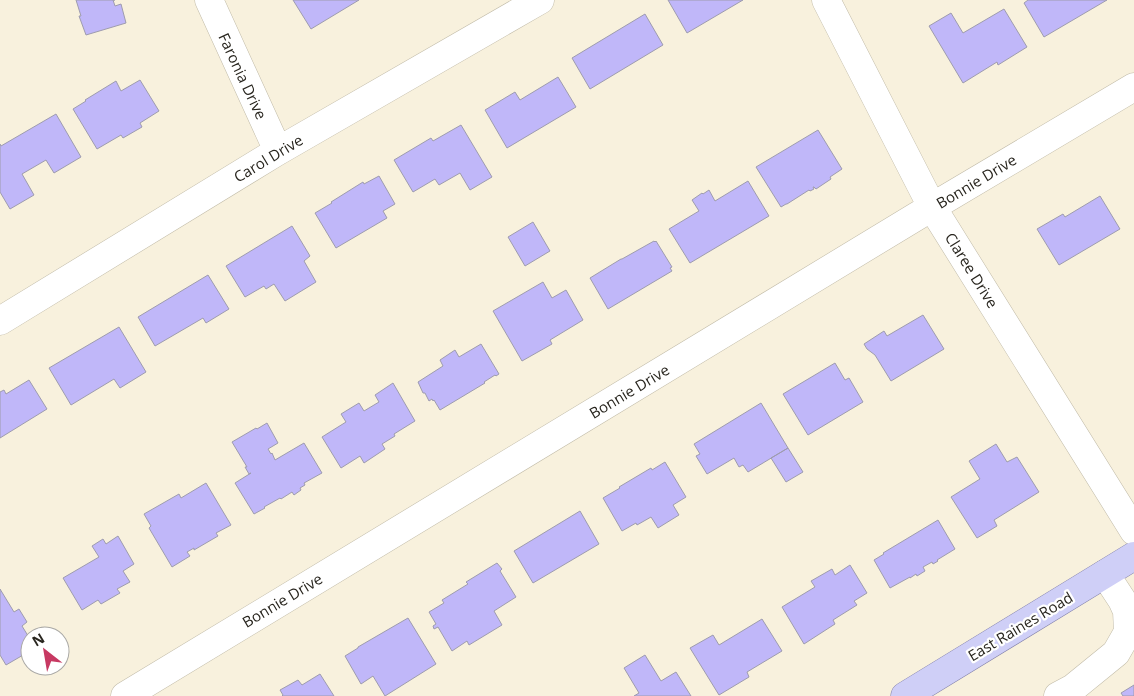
<svg xmlns="http://www.w3.org/2000/svg" width="1134" height="696" viewBox="0 0 1134 696" font-family="'Open Sans',sans-serif">
<style>
.building{fill:#c0b7f9;stroke:#9e9cae}
.lines{fill:none;stroke-linecap:round;stroke-linejoin:round}
.minor-casing{stroke:#c1bba8;stroke-width:29}
.major-casing{stroke:#807fa8;stroke-width:29}
.minor{stroke:#fff;stroke-width:28}
.major{stroke:#cfcff7;stroke-width:28}
.labels{text-anchor:middle;dominant-baseline:central;stroke-width:4.5;stroke-linejoin:round;paint-order:stroke}
.street-label{font-size:15px;fill:#29261f;stroke:#fff}
</style>
<rect width="100%" height="100%" fill="#f8f1dd"/>
<!-- building -->
<path class="building" d="M76 0H115H113L115 6 121 4 126 23 86 35 79 16H81Z
M293 0H359L311 29Z
M668 0H743L687 33Z
M1028 0H1107L1044 37 1024 3Z
M1004 9 1027 47 998 65 997 62 963 83 929 26 951 13 963 33Z
M645 14 663 45 590 89 572 58Z
M558 77 576 107 507 148 485 110 515 92 520 100Z
M140 80 159 111 140 123 142 127 123 138 121 135 97 149 73 109 86 101 85 100 116 81 121 91Z
M56 114 81 157 54 173 46 160 22 174 34 195 10 209 0 192V144L1 146Z
M461 125 492 177 470 190 460 173 439 185 435 179 413 192 394 160 431 138 433 141Z
M818 130 842 169 830 177 831 179 816 189 814 187H813L814 189 810 191 809 190 787 204H786L781 207 756 167Z
M379 176 395 204 383 211 387 218 336 248 315 213 332 203 331 202 363 182 364 184Z
M748 181 769 216 690 263 669 229 699 211 692 200 702 193 703 194 709 190 715 201Z
M1100 196 1120 229 1059 265 1037 229 1063 214 1065 217Z
M533 222 550 251 525 266 508 237Z
M292 226 310 256 304 261 316 282 285 301 274 284 266 289 264 286 245 297 226 266Z
M654 241 655 242 656 241 672 267 670 268 672 271 608 309 590 278 621 259H622Z
M208 275 229 309 206 323 203 318 155 346 138 317Z
M543 282 552 298 566 290 583 320 550 340 552 344 522 361 493 311Z
M923 315 944 349 891 381 875 355 867 349 864 344 884 331 887 336Z
M119 327 146 372 120 388 114 379 71 405 49 368Z
M481 344 499 374 496 376 495 375 484 382 485 383 440 410 434 400 433 401 432 399 429 401 425 393H423L418 382 443 366 440 360 455 350 459 357Z
M835 363 845 380 849 378 863 402 808 435 783 394Z
M29 380 47 409 0 438V392L4 390 6 394Z
M393 383 415 421 394 434 395 436 382 444 385 449 364 463 360 456 341 468 322 437 346 422 341 414 359 403 364 411 379 402 375 395Z
M761 403 788 448 748 472 743 465 739 467 734 458 707 474 696 456 700 454 694 444Z
M267 423 278 443 268 449 271 454 272 453 275 460 304 443 322 473 304 483 305 485 300 488 301 490 294 495 292 492 281 499 280 498 264 507 265 508 254 514 235 483 251 473 249 474 245 467H247L232 442 256 428 257 429Z
M996 444 1007 462 1017 457 1039 492 994 520 997 526 977 538 951 497 980 479 969 461Z
M788 448 803 472 786 482 771 458Z
M665 462 686 497 673 505 679 515 658 528 651 517 637 525 636 523 622 531 603 498 620 488 619 487 651 468 652 470Z
M206 483 231 525 216 533 218 536 194 550V548L187 552 190 556 172 567 149 528 151 526 144 514 179 494 181 498Z
M580 511 599 544 533 583 514 551Z
M938 520 955 549 937 560 938 561 933 564 932 562 923 567 925 571 917 576 916 574 910 578V577L890 588 874 560 884 554 883 553Z
M118 536 134 564 123 571 130 582 117 589 120 593 101 604 98 600 82 610 63 578 99 557 92 546 103 539 106 544Z
M497 563 502 569 500 571 516 597 494 611 502 625 469 645 467 641 452 651 438 627 434 629 433 626 436 624 429 612 444 603 442 600 468 584 466 582Z
M850 565 867 593 854 601 857 605 833 620 835 624 804 644 782 607 815 587 811 581 832 569 835 575Z
M0 589 14 612 19 609 27 622 22 626 30 639V651L6 665 0 655Z
M408 618 436 664 385 696 373 676 361 684 345 656 358 648V647Z
M762 619 782 651 747 672 749 677 719 695 690 648 713 635 719 645Z
M645 655 661 681 676 672 691 696H634L639 693 624 668Z
M320 674 334 696H282L283 695 280 690 298 680 302 685Z
M1134 685V696H1123L1121 693Z"/>
<g class="lines">
<defs>
<path id="minor" d="M209 0 278 151
M826 0 932 207 1134 531
M0 321 278 151 540 0
M125 696 932 207 1134 87
M1058 696 1073 688 1116 653 1128 632 1127 611 1122 600 1105 574"/>
<path id="major" d="M905 696 1134 556"/>
</defs>
<!-- minor casing -->
<use href="#minor" class="minor-casing"/>
<!-- major casing -->
<use href="#major" class="major-casing"/>
<!-- minor -->
<use href="#minor" class="minor"/>
<!-- major -->
<use href="#major" class="major"/>
</g>
<g class="labels">
<!-- street labels -->
<g class="street-label">
<text transform="translate(243 76) rotate(65)">Faronia Drive</text>
<text transform="translate(268 158) rotate(-31)">Carol Drive</text>
<text transform="translate(976 181) rotate(-31)">Bonnie Drive</text>
<text transform="translate(972 270) rotate(58)">Claree Drive</text>
<text transform="translate(629 391) rotate(-31)">Bonnie Drive</text>
<text transform="translate(282 600) rotate(-31)">Bonnie Drive</text>
<text transform="translate(1020 626) rotate(-31)">East Raines Road</text>
</g>
</g>
<!-- north arrow -->
<g transform="translate(45 651) rotate(329)"><circle r="24" fill="#ffffff" stroke="#a9a8a5"/>
<path d="M0-4L9 19L0 12L-9 19Z" fill="#c73962"/>
<text y="-8" font-size="14" font-weight="bold" text-anchor="middle" fill="#29261f">N</text>
</g>
</svg>
